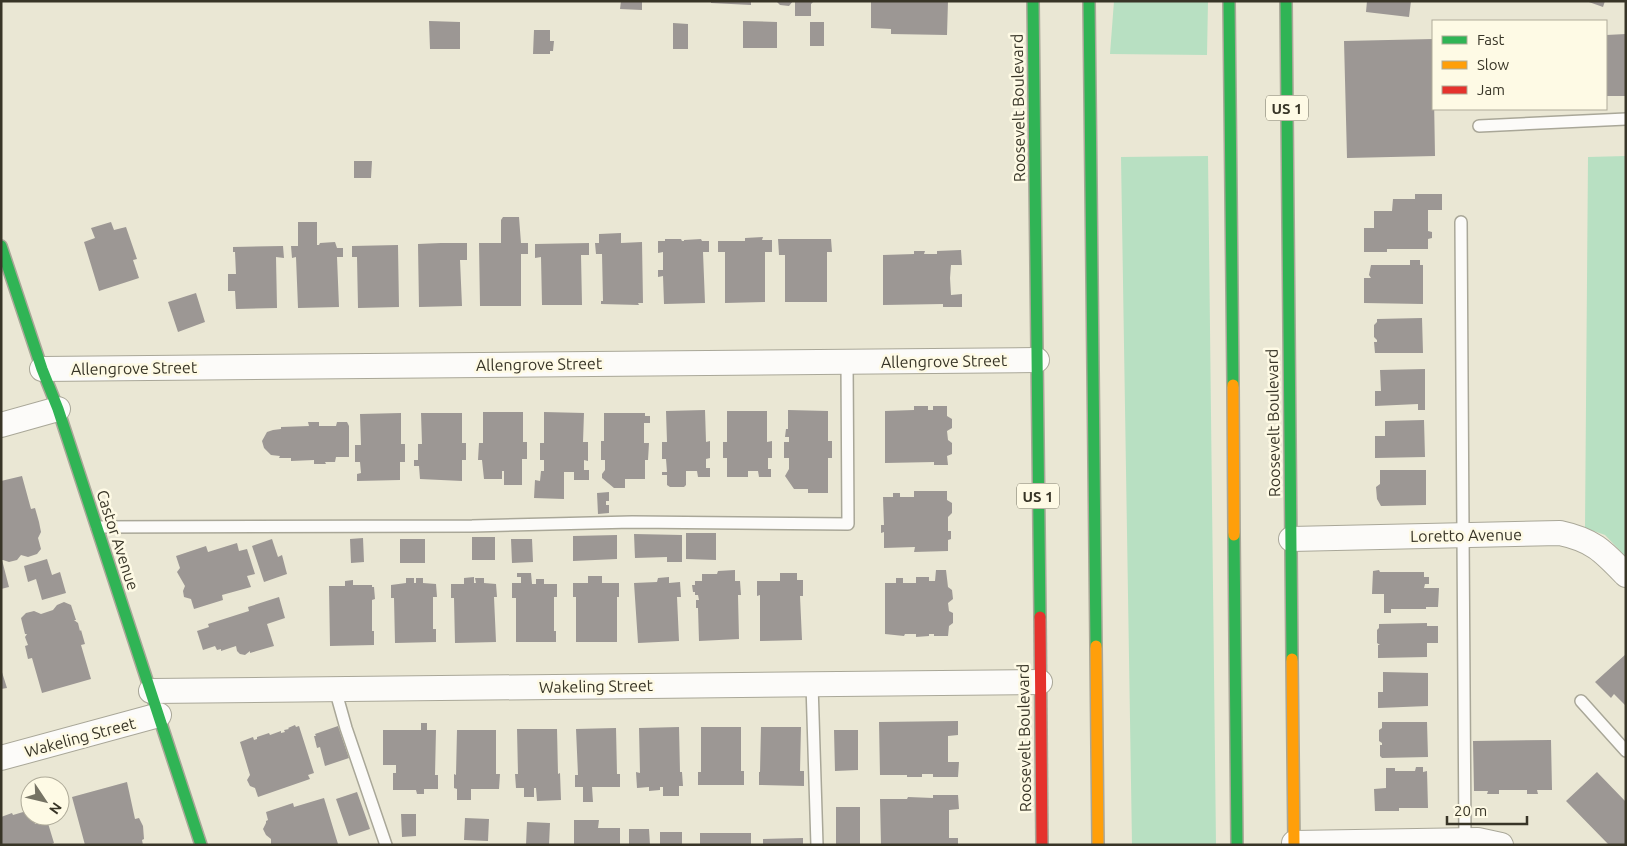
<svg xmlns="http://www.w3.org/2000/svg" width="1627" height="846" viewBox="0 0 1627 846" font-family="Ubuntu,sans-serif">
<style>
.green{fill:#b8e0c2}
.building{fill:#9c9794}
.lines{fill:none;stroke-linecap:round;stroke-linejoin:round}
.lane-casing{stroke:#a9a798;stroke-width:14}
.street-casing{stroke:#a9a798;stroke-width:26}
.fast-casing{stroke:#a9a798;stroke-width:14}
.slow-casing{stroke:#a9a798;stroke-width:14}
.jam-casing{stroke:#a9a798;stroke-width:14}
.lane{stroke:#fcfbf9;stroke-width:11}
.street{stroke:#fcfbf9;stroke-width:24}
.fast{stroke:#30b455;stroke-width:11}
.slow{stroke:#ff9f0a;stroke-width:11}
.jam{stroke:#e5322d;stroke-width:11}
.labels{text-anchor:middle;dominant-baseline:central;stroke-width:5;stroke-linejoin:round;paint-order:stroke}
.shield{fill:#fefae5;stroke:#737060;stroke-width:1}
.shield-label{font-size:15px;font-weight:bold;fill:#383527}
.street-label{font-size:16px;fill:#383527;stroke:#fefae5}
</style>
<rect width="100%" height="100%" fill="#eae7d4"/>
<!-- green -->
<path class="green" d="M1114 1H1208L1207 55 1110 54Z
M1208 156 1216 845H1132L1121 157Z
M1626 156V557L1605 535 1585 528 1588 157Z"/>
<!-- building -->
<path class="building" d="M621 1H642V10L620 9Z
M711 1H751V5L711 3Z
M776 1H793L789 6 780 5Z
M795 1H814L811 4V16H795Z
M871 1H948L947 35 891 34V29L871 28Z
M1367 1H1411L1409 17 1366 12Z
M1586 1H1605L1603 7Z
M429 21 460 22V49H430Z
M743 21 777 22V48H743Z
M810 22H824V46H810Z
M673 23 688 24V49H673Z
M534 30H550V41H554L553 51H550V54H533Z
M1626 34V96H1606V35Z
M1433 39 1435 156 1347 158 1344 41Z
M354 161H372L371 178H354Z
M1415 194H1442V210H1428V231L1432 232V238L1428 239V249H1387V252H1364V228H1374V211H1392L1393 199H1415Z
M503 217H519L521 243H528V254H521V306H480L479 243H501V220Z
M111 222 114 230 126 227 137 259 133 260 139 278 99 291 84 242 95 238 91 228Z
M298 222H317V245H319L320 243 335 242 337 248H343V257H337L339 307 298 308 296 257 292 258 291 246H298Z
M621 233V243L642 242 643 303H638L639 305 601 304V301H603L602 254H596L595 243H599V234Z
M763 237 762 240H772V252H765V302L725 303V252H718V241H745V238Z
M665 239H681L682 241H684V240L701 239 702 241H709V252H703L705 303 664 304 663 276 658 277V270H663V252L658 253V241H665Z
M778 239H831L832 252H827V302H785V255H779Z
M441 243H467V260H460L462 306 419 307 418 244Z
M589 243V255H581L582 305H542L541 257 535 258V244Z
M398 245 399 307 358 308 357 257H352V246Z
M283 246 284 258 276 257 277 308 236 309 235 291H228V274H236L235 252H233V247Z
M961 250 962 265H951L950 278 951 295 962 294V307H943V304L883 305V255L914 254V251H925L924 254H937V251Z
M1410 260H1420V265H1423V304L1364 303V278H1371L1369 275 1371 265H1410Z
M196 293 205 322 178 332 168 302Z
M1422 318 1423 353H1375L1374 342H1377V340L1374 337V325L1377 322V319Z
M1425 369V410H1418V404L1375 406V391H1381L1380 370Z
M914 406H928V410H933V406H947V416L952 419V428L947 431 948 440 952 443V454L947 456 948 465H934V462L885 463V411L914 410Z
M705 410 706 442 710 441V458L706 459V468H710V477H698L697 471H686V485L684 487H670L667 485V475H662V472H667L666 459H662V442H667L666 411Z
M788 410 828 411V441H832V458H828V493H808V489H794L785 476 789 469V458H784V442H789V437H785L786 429H788Z
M727 411H767V442L772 441V458H768V469H771V477H759L758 471H748V477H727V458H723V442H727Z
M483 412H523V442H527V459H522V485H504V471H502V479H484L482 460H478L479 443H483Z
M544 412 584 413 583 442H588V461L584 460V470H589V480H574V472H564V499L534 498 535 480 540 481 541 471H544V460H540V443H544Z
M401 413V444H405V462H400V480L357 481V474L361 473 360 462H355V445H361L360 414Z
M421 413H462V443H466V460H462V481L420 479 419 466H414V460H418V444H422Z
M604 413H645V416H650V423H644V443H649L648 460H645V479H625V488H614L602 478V474L605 470V460H601V441H604Z
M1424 420 1425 457 1375 458V436H1385V421Z
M308 422H319V426H336L337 422H347L349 426V457H336L335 462H325L326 464H314V460L291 461V458H279L280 456 271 455 264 448 262 441 267 432 273 430 281 429V427L309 426Z
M1380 470H1426V505L1381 506 1377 499 1376 487 1380 484Z
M22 476 31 509 35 508 39 522 41 532 38 538 41 549 37 554 28 557 21 555 17 560 9 562 3 560H2L9 587 1 589V481Z
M914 491H947V500L952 503V513L948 517V531H951V539L948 540V551L914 552 915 547 884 548V532L881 533V525H884L883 497H893V493H900V497H914Z
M609 492V501H606V505H609V513L598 514 597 493Z
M686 533H716V560L686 559Z
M634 534 682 535V562H667V557L635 558Z
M617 535V559L573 561V536Z
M472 537H495V560H472Z
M363 538 364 562 351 563 350 539Z
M272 539 278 557 282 555 287 574 264 582 252 546Z
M400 539H425V563H400Z
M511 539H532L533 562 512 563Z
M237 543 239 551 247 549 255 574 247 576 251 587 222 595 223 600 194 609 191 599 184 597 183 591 185 586 177 572 180 568 176 556 206 546 208 552Z
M47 559 52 575 60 572 66 593 42 600 36 579 28 582 24 566Z
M735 570V581H740L741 595H738L739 639 699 641 698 608H696V600H699L698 595H695V592H693L692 585H695V581H702V574H717L718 571Z
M936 570H946L948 587 952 590 953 599 948 603 949 611 953 613V623L949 626 948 636H934V634H929V636L916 637V634H905L904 636 885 634V583H896V578H903V583H916V577H929V581H935Z
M1379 570 1380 572H1424V577H1429V584H1425L1424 588H1439L1438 607H1426V609H1391V613H1384V594H1372L1373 571Z
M517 573H531L532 584H536V579H544V584H557V597H554V631H556V642H516V598H512V583H521V577H517Z
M780 573H797V580H803V596H800L802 640 760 641V595L757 596V581H780Z
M588 576H602V583H619V597H617V642H576V597H573V583H588Z
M474 577V583H476L475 578H484V583L496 584 497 597H494L496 642 455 643 454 598H451V584H464V578Z
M669 577V583L680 582 681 597H677L679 641 638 643 634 583 657 582 658 578Z
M406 578H414V583H416V578H423V583L436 584 437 597H433V629H436V642L395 643 394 598H391V585L406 583Z
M353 580V585H372V587H374L375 599 372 600V631H374V645L330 646 329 586H345V581Z
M279 597 285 618 267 624 274 646 250 653V651L245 655 240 654 237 651 236 646 221 651V649L217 650 215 646 203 650 197 631 209 627 208 624 249 611 248 607Z
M64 602 71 605 76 620H74L78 623 80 631 81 630 85 644 81 645 91 679 42 693 32 658 28 659 25 646 28 645 25 637 27 634H25L21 618 26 613 34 611 41 614 53 610 57 605Z
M1427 623V626H1438V643H1427V657L1378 658V645H1380L1377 643V630L1379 628V624Z
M1626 654V706L1614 694 1611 698 1595 682Z
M1 669 7 688 1 689Z
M1383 672 1428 673V706L1378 708V692H1383Z
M958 721V735L948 736V762H959L958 777H933V774H922V777H907V775H880L879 722Z
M1382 722H1427L1428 757 1382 758 1380 756V745H1382V743L1379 741V730L1382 728Z
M421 723H427V730H436L435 775H438V789H424V794H417L416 790H393V773H396V765H383V730H421Z
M295 725 296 727 299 726 314 773 308 775 310 779 258 797 255 788 250 786 247 780 250 775 240 742 253 737 254 740 257 739V737L269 733 270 735 281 731V733L285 732 284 730 289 729 288 728Z
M338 726 349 758 325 766 320 747 317 748 314 736H316L315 734Z
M679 727 680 772H682L683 786H679V796H663V787H660V790L649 791V787L637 788 636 772 640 773 639 728Z
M701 727H741V771H744V785H698V772H701Z
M761 727H801L800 771H804V786L759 785V772H760Z
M616 728 617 774H620V787H592L593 802H583V787H575V775H578L576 729Z
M517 729H557L558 774 560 773 561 800 537 801 536 788H534V797H524V788H516L515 774H518Z
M457 730H496V774H500L499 789H471V800H457V789L454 788V774L456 775Z
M834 730H858V770L835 771Z
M1551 740 1552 790H1537L1538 794H1527V790H1499V794H1487L1488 791H1474L1473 741Z
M1416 767H1423V772L1427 771 1428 808H1399V811H1375L1374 789 1386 788V768H1395V771H1415Z
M1597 772 1626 802V845H1609L1566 801Z
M127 782 135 819 139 818 143 826 144 839 142 840 143 845H85L72 797Z
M357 792 370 829 349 836 336 799Z
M933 795H958L959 809 949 810V838H958V845H881L880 799H907L908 797 933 798Z
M324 798 338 844 271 845V839L266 835 263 829 266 823V821L268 820 266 812 293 803 294 807Z
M836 807H860V845H836Z
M30 810V816H33L35 824 47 820 54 843 50 845H1V817L12 813 13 815Z
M401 814H416V836L402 837Z
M465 818 489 819 488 841 464 840Z
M574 820H599L598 828H620V845H574Z
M527 822 550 823 549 845H526Z
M629 829H649L650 845H629Z
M660 832H682V845H660Z
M700 833H751V845H700Z
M803 838V845H763V839Z"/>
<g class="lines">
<defs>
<path id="lane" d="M1479 126 1626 119
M1461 222 1465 843
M97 527 472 526 632 522 848 524 847 362
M812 684 817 845
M335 689 346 728 386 845
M1581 701 1626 751"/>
<path id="street" d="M42 369 1037 360
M1 425 58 409
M1291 539 1560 533C1593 540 1603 551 1626 575
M151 691 1040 682
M1 758 159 715
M1294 843 1478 840 1501 845"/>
<path id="fast" d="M1033 1 1040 617
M1089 1 1096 646
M1229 1 1233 385
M1286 1 1292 659
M1 246 42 369 58 409 201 845
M1234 535 1237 845"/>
<path id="slow" d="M1233 385 1234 535
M1096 646 1098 845
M1292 659 1294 845"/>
<path id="jam" d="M1040 617 1042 845"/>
</defs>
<!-- lane casing -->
<use href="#lane" class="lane-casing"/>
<!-- street casing -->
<use href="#street" class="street-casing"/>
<!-- fast casing -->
<use href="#fast" class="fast-casing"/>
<!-- slow casing -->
<use href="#slow" class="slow-casing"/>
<!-- jam casing -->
<use href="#jam" class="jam-casing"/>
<!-- lane -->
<use href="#lane" class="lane"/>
<!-- street -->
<use href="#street" class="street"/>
<!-- fast -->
<use href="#fast" class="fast"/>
<!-- slow -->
<use href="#slow" class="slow"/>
<!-- jam -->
<use href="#jam" class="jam"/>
</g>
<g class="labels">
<!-- shield labels -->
<g class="shield">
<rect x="1266" y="95.5" width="42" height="25" rx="4"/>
<rect x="1017" y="483.5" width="42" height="25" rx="4"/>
</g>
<g class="shield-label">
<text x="1287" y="108">US 1</text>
<text x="1038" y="496">US 1</text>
</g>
<!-- street labels -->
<g class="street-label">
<text transform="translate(1018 108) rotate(-91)">Roosevelt Boulevard</text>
<text transform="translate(944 361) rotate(-1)">Allengrove Street</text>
<text transform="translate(539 364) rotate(-1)">Allengrove Street</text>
<text transform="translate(134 368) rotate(-1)">Allengrove Street</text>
<text transform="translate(1273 423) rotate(-91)">Roosevelt Boulevard</text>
<text transform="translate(1466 535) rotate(-1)">Loretto Avenue</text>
<text transform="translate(118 540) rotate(72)">Castor Avenue</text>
<text transform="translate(596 686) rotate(-1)">Wakeling Street</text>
<text transform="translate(80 737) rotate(-15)">Wakeling Street</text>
<text transform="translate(1024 738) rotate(-91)">Roosevelt Boulevard</text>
</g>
</g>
<!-- border -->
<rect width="1627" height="846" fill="none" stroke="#383527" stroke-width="5"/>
<!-- legend -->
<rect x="1432" y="20" width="175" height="90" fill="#fefae5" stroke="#afab99"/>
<rect x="1442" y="36" width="25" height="8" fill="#30b455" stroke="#afab99"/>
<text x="1477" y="45" font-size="15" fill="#383527">Fast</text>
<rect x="1442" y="61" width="25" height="8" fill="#ff9f0a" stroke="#afab99"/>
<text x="1477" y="70" font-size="15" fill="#383527">Slow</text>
<rect x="1442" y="86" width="25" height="8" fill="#e5322d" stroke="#afab99"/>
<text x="1477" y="95" font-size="15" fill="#383527">Jam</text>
<!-- north arrow -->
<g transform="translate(45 801) rotate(125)"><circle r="24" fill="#fefae5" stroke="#afab99"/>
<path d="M0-4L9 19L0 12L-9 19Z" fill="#767364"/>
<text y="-8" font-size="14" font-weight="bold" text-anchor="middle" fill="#383527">N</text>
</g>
<!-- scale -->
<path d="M1447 816v8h80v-8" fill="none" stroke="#383527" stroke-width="2.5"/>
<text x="1454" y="816" font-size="15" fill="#383527" stroke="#fefae5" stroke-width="4" paint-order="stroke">20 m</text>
</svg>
